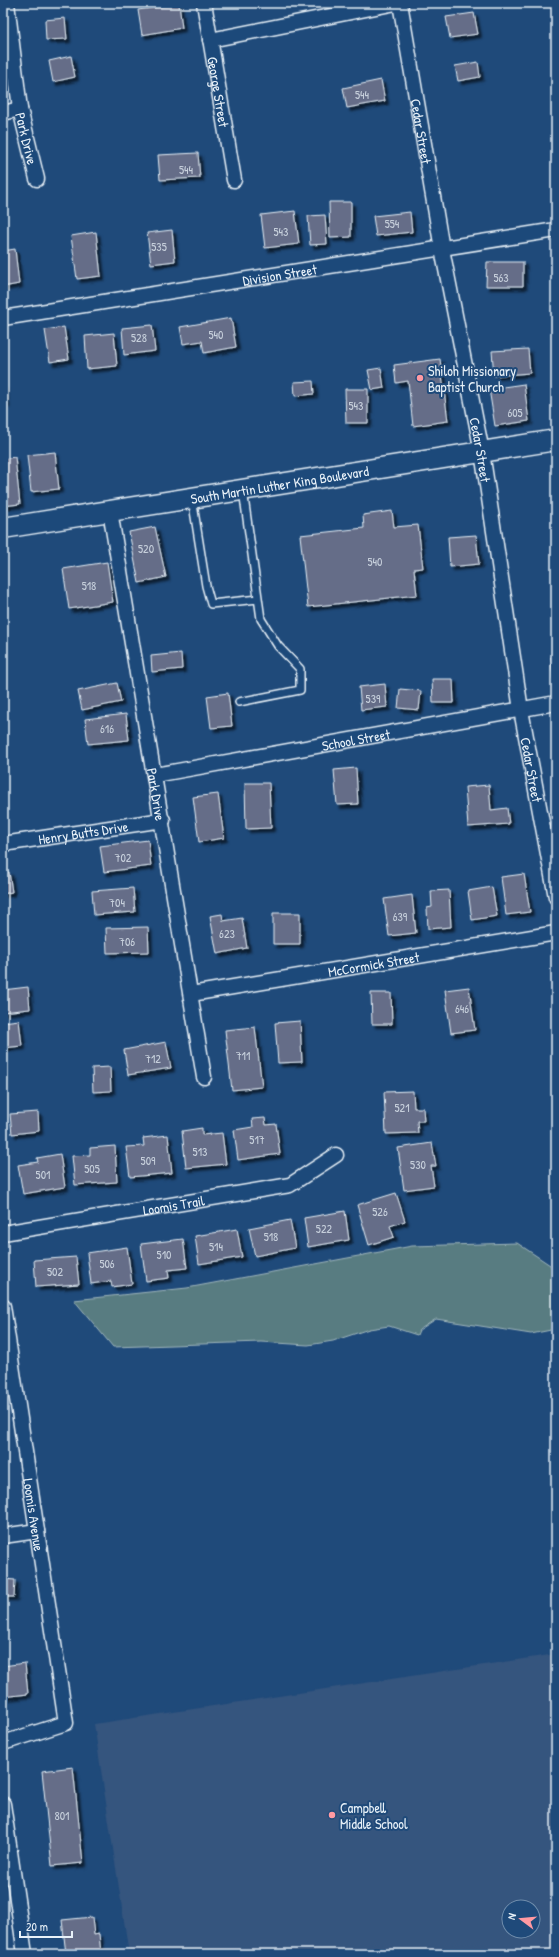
<svg xmlns="http://www.w3.org/2000/svg" width="559" height="1957" viewBox="0 0 559 1957" font-family="'Patrick Hand',sans-serif">
<style>
.built{fill:#34547e;fill-rule:evenodd}
.green{fill:#597c81;stroke:#a0b6bc}
.building{fill:#656d88;stroke:#e8f1f8;filter:url(#shadow)}
.lines{fill:none;stroke-linecap:round;stroke-linejoin:round}
.lane-casing{stroke:#e8f1f8;stroke-width:10}
.street-casing{stroke:#e8f1f8;stroke-width:17}
.secondary-casing{stroke:#e8f1f8;stroke-width:23}
.lane{stroke:#1f4a7a;stroke-width:7}
.street{stroke:#1f4a7a;stroke-width:14}
.secondary{stroke:#1f4a7a;stroke-width:20}
.poi-dot{fill:#ff9aa2;stroke:#1f4a7a;stroke-width:1.5}
.labels{text-anchor:middle;dominant-baseline:central;stroke-width:4;stroke-linejoin:round;paint-order:stroke}
.number-label{font-size:12px;fill:#c7d0dc}
.street-label{font-size:14px;fill:#e8f1f8;stroke:#1f4a7a}
.poi-label{font-size:14px;fill:#e8f1f8;stroke:#1f4a7a;text-anchor:start}
</style>
<defs>
<filter id="shadow"><feDropShadow dx="3.5" dy="3.5" stdDeviation="1" flood-color="#0009"/></filter>
</defs>
<rect width="100%" height="100%" fill="#1f4a7a"/>
<filter id="ink" filterUnits="userSpaceOnUse"><feTurbulence type="fractalNoise" baseFrequency=".025" numOctaves="2"/><feDisplacementMap in="SourceGraphic" scale="8" xChannelSelector="R" yChannelSelector="G"/><feConvolveMatrix kernelMatrix="1 2 1 2 8 2 1 2 1" color-interpolation-filters="sRGB"/></filter>
<g filter="url(#ink)">
<!-- built -->
<path class="built" d="M556 1654V1954H129L94 1724ZM509 1907H533V1931H509Z"/>
<!-- green -->
<path class="green" d="M517 1243 556 1269V1329L531 1334 436 1319 419 1330 417 1335 389 1326 369 1329 333 1341 308 1345 261 1342 113 1347 74 1300 187 1288 412 1246Z"/>
<!-- building -->
<path class="building" d="M179 4 182 28 142 35 138 10Z
M474 13 478 34 450 38 446 17Z
M65 18 67 39 46 40 45 20Z
M71 56 75 77 53 82 49 61Z
M478 62 480 77 458 81 455 66Z
M381 80 385 101 347 108 343 88Z
M198 153 200 178 160 180 158 155Z
M329 202H351V237L330 238Z
M295 211 299 244 265 248 261 215Z
M410 212 412 232 376 236 373 216Z
M325 215 327 244 310 245 308 216Z
M172 230 175 261 151 264 147 233Z
M96 232 101 276 77 279 71 236Z
M15 249 19 284 3 287V251Z
M487 262H523V286H486Z
M231 318 236 347 204 353 202 341 183 344 180 327Z
M152 325 155 351 124 355 122 328Z
M64 327 69 359 50 362 45 330Z
M114 333 117 366 87 369 85 336Z
M528 349 530 373 494 376 492 351Z
M440 359 448 421 413 426 408 381 396 383 394 365Z
M381 368 384 388 372 390 368 370Z
M313 381 314 394 295 396 294 382Z
M524 384 529 421 495 426 489 389Z
M3 385 6 404H3Z
M345 389H368V423H346Z
M55 452 59 489 31 492 27 455Z
M15 457 20 504 3 506V459Z
M392 511 394 527 418 525 423 568 414 569 417 595 308 607 300 535 364 528 363 515Z
M155 527 166 577 139 583 129 532Z
M476 535 479 564 450 567 448 537Z
M107 562 113 602 69 609 63 569Z
M181 653 182 669 152 672 151 656Z
M551 657H556V679H553Z
M432 679H453L454 703H433Z
M117 683 121 702 82 710 78 691Z
M385 684 387 707 361 710 359 687Z
M400 689 421 691 419 710 398 708Z
M228 693 232 726 211 728 207 696Z
M126 714 129 740 88 744 85 719Z
M356 768 358 804 337 805 334 770Z
M245 783H269L271 828 246 829Z
M489 785 491 810 507 808 509 824 468 827 465 787Z
M218 794 224 838 199 842 193 797Z
M148 840 151 866 104 872 100 846Z
M9 872 12 892 3 894V873Z
M524 874 530 912 506 915 501 877Z
M492 887 497 916 472 920 468 891Z
M133 888 135 912 94 915 92 891Z
M449 890 451 927 428 929 427 908 432 907 431 891Z
M412 895 416 933 389 936 384 899Z
M273 913H300V944H273Z
M222 914 223 921 242 918 247 948 217 954 210 916Z
M148 927 149 952 107 953 106 928Z
M28 987 30 1009 3 1012V990Z
M469 987 475 1030 451 1033 445 990Z
M371 993H391L392 1024H372Z
M19 1020 22 1046 3 1048V1022Z
M300 1021 302 1062 278 1063 275 1023Z
M255 1027 262 1087 232 1090 225 1030Z
M166 1042 171 1068 128 1075 124 1050Z
M110 1067 111 1091 93 1092 92 1068Z
M413 1091 414 1108H423L424 1121H417L418 1133 386 1134 384 1092Z
M38 1112 39 1131 12 1134 10 1114Z
M265 1118 266 1125 276 1124 280 1154 238 1160 234 1130 253 1127 252 1119Z
M202 1128V1135L222 1133 226 1164 186 1168 182 1131Z
M168 1135 172 1173 130 1177 126 1147 144 1146 143 1138Z
M432 1143 436 1166H431L434 1186 404 1190 398 1148Z
M115 1146 117 1182 75 1185 72 1156 90 1155V1148Z
M60 1154 65 1187 23 1194 18 1165 38 1162 37 1158Z
M396 1193 405 1221 390 1226 394 1237 369 1245 357 1205Z
M345 1211 349 1240 308 1247 304 1218Z
M290 1220 295 1248 255 1256 249 1228Z
M237 1229 242 1257 199 1264 195 1236Z
M183 1239 187 1268 168 1270 169 1278 146 1281 141 1244Z
M127 1247 132 1284 112 1287 111 1281 91 1284 87 1253Z
M76 1257 79 1284 36 1287 34 1260Z
M3 1579 15 1580 14 1597H3Z
M25 1663 28 1694 3 1697V1666Z
M73 1767 83 1863 52 1866 42 1771Z
M92 1917 94 1935 99 1934 101 1954H66L62 1920Z"/>
<g class="lines">
<defs>
<path id="lane" d="M192 498 206 586 211 604 258 599
M239 702 300 690V669L278 646 261 619 243 490"/>
<g id="street">
<path id="s1" d="M7 3 20 109 37 179"/>
<path id="s2" d="M204 3 234 180"/>
<path id="s3" d="M400 3 442 249 482 452 521 710 556 897"/>
<path d="M210 40 396 3"/>
<path d="M3 113 20 109"/>
<path id="s4" d="M3 318 556 230"/>
<path id="s5" d="M110 511 204 1077"/>
<path id="s6" d="M155 775 556 703"/>
<path id="s7" d="M3 844 163 820"/>
<path id="s8" d="M191 994 556 933"/>
<path id="s9" d="M3 1233 290 1185 336 1155"/>
<path id="s10" d="M3 1306 66 1723 3 1743"/>
<path d="M3 1536 37 1531"/>
<path d="M3 1804 25 1954"/>
</g>
<g id="secondary">
<path id="s11" d="M3 528 556 440"/>
</g>
</defs>
<!-- lane casing -->
<use href="#lane" class="lane-casing"/>
<!-- street casing -->
<use href="#street" class="street-casing"/>
<!-- secondary casing -->
<use href="#secondary" class="secondary-casing"/>
<!-- lane -->
<use href="#lane" class="lane"/>
<!-- street -->
<use href="#street" class="street"/>
<!-- secondary -->
<use href="#secondary" class="secondary"/>
</g>
</g>
<!-- markers -->
<g class="poi-dot">
<circle cx="420" cy="378" r="4"/>
<circle cx="332" cy="1815" r="4"/>
</g>
<g class="labels">
<!-- number labels -->
<g class="number-label">
<text x="362" y="94">544</text>
<text x="186" y="169">544</text>
<text x="392" y="223">554</text>
<text x="281" y="231">543</text>
<text x="159" y="246">535</text>
<text x="501" y="277">563</text>
<text x="216" y="334">540</text>
<text x="139" y="337">528</text>
<text x="356" y="405">543</text>
<text x="515" y="412">605</text>
<text x="146" y="548">520</text>
<text x="375" y="561">540</text>
<text x="89" y="585">518</text>
<text x="373" y="698">539</text>
<text x="107" y="728">616</text>
<text x="123" y="857">702</text>
<text x="117" y="902">704</text>
<text x="400" y="916">639</text>
<text x="227" y="933">623</text>
<text x="127" y="941">706</text>
<text x="462" y="1008">646</text>
<text x="243" y="1055">711</text>
<text x="153" y="1058">712</text>
<text x="402" y="1107">521</text>
<text x="257" y="1139">517</text>
<text x="200" y="1151">513</text>
<text x="148" y="1160">509</text>
<text x="418" y="1164">530</text>
<text x="92" y="1168">505</text>
<text x="43" y="1174">501</text>
<text x="380" y="1211">526</text>
<text x="324" y="1228">522</text>
<text x="271" y="1236">518</text>
<text x="216" y="1246">514</text>
<text x="164" y="1254">510</text>
<text x="107" y="1263">506</text>
<text x="55" y="1271">502</text>
<text x="62" y="1815">801</text>
</g>
<!-- street labels -->
<g class="street-label">
<text stroke="none"><textPath href="#s2" startOffset="90">George Street</textPath></text>
<text stroke="none"><textPath href="#s3" startOffset="130">Cedar Street</textPath></text>
<text stroke="none"><textPath href="#s1" startOffset="137">Park Drive</textPath></text>
<text stroke="none"><textPath href="#s4" startOffset="280">Division Street</textPath></text>
<text stroke="none"><textPath href="#s3" startOffset="454">Cedar Street</textPath></text>
<text stroke="none"><textPath href="#s11" startOffset="280">South Martin Luther King Boulevard</textPath></text>
<text stroke="none"><textPath href="#s6" startOffset="204">School Street</textPath></text>
<text stroke="none"><textPath href="#s3" startOffset="778">Cedar Street</textPath></text>
<text stroke="none"><textPath href="#s5" startOffset="287">Park Drive</textPath></text>
<text stroke="none"><textPath href="#s7" startOffset="81">Henry Butts Drive</textPath></text>
<text stroke="none"><textPath href="#s8" startOffset="185">McCormick Street</textPath></text>
<text stroke="none"><textPath href="#s9" startOffset="173">Loomis Trail</textPath></text>
<text stroke="none"><textPath href="#s10" startOffset="211">Loomis Avenue</textPath></text>
</g>
<!-- poi labels -->
<g class="poi-label">
<text x="428" y="370">Shiloh Missionary<tspan x="428" dy="16">Baptist Church</tspan></text>
<text x="340" y="1807">Campbell<tspan x="340" dy="16">Middle School</tspan></text>
</g>
</g>
<!-- margin -->
<rect width="559" height="1957" fill="none" stroke="#1f4a7a" stroke-width="16"/>
<rect x="8" y="8" width="543" height="1941" fill="none" stroke="#e8f1f8" stroke-width="1.5" filter="url(#ink)"/>
<!-- north arrow -->
<g transform="translate(521 1919) rotate(286)"><circle r="19" fill="#1f4a7a" stroke="#6f8dac"/>
<path d="M0-3L7 15L0 10L-7 15Z" fill="#ff9aa2"/>
<text y="-6" font-size="11" font-weight="bold" text-anchor="middle" fill="#e8f1f8">N</text>
</g>
<!-- scale -->
<path d="M20 1931v6h52v-6" fill="none" stroke="#e8f1f8" stroke-width="2"/>
<text x="26" y="1931" font-size="12" fill="#e8f1f8" stroke="#1f4a7a" stroke-width="3" paint-order="stroke">20 m</text>
</svg>
